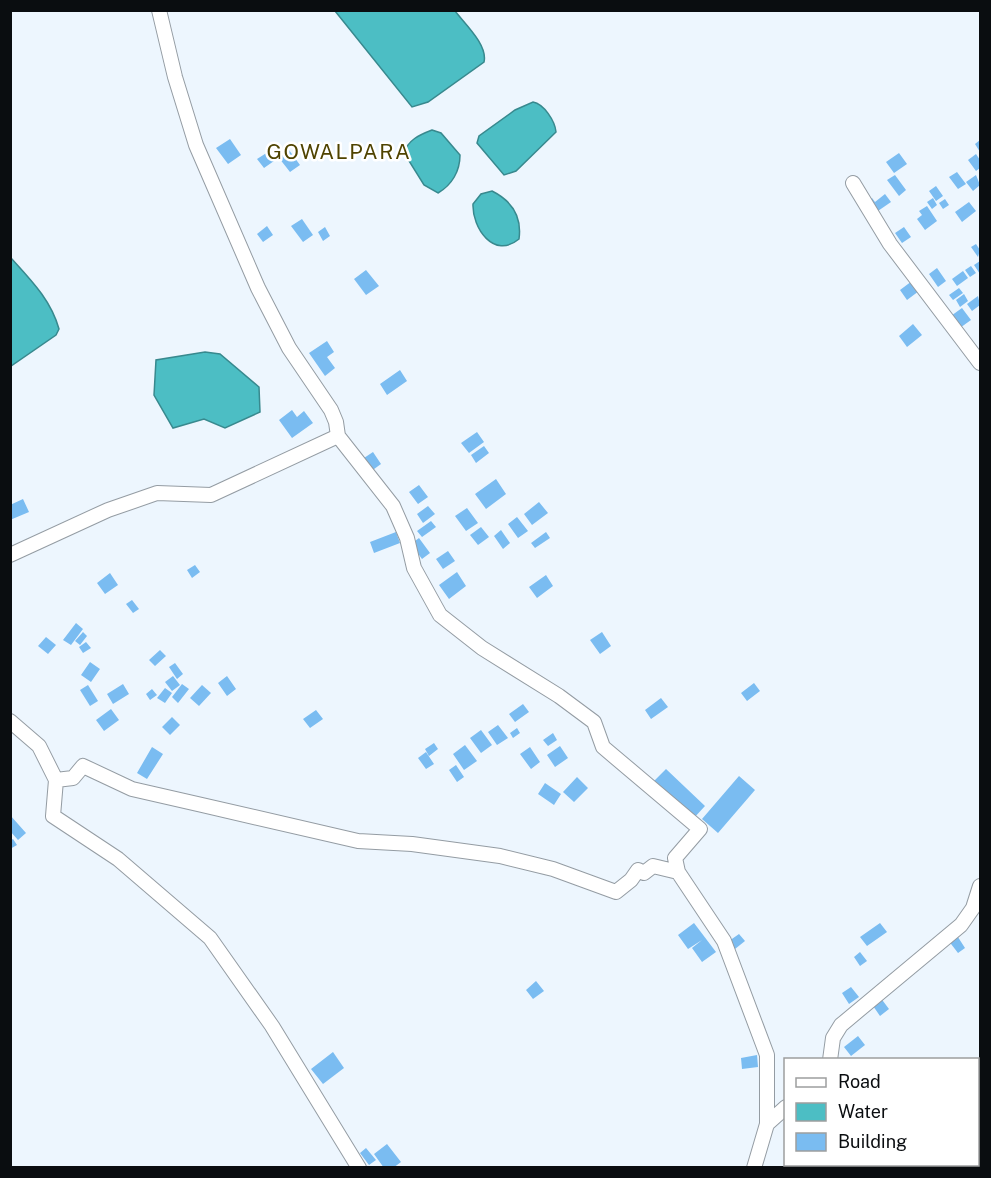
<svg xmlns="http://www.w3.org/2000/svg" width="991" height="1178" viewBox="0 0 991 1178" font-family="'Public Sans',sans-serif">
<style>
.water{fill:#4cbec4;stroke:#38898e;stroke-width:1.5}
.building{fill:#7abcf1}
.lines{fill:none;stroke-linecap:round;stroke-linejoin:round}
.minor-casing{stroke:#949ca3;stroke-width:16}
.minor{stroke:#fff;stroke-width:14}
.labels{text-anchor:middle;dominant-baseline:central;stroke-width:5;stroke-linejoin:round;paint-order:stroke}
.neighbourhood-label{font-size:21px;letter-spacing:1.5px;fill:#4f4300;stroke:#fff}
</style>
<rect width="100%" height="100%" fill="#edf6fe"/>
<!-- water -->
<path class="water" d="M335 11H455C465 24 488 45 484 62L428 102 412 107Z
M533 102C544 104 555 121 556 132L516 171 504 175 477 143 479 136 515 110Z
M432 130 441 133 460 155C460 171 452 185 438 193L424 185 404 153C408 140 419 135 432 130Z
M492 191C512 201 522 217 519 239 494 260 472 228 473 204L481 194Z
M11 258C31 280 51 300 59 329L56 335 11 366Z
M205 352 220 354 259 387 260 412 225 428 204 419 173 428 154 395 156 360Z"/>
<!-- building -->
<path class="building" d="M230 139 241 155 228 164 216 148Z
M980 140V152L975 144Z
M289 150 300 165 290 172 279 158Z
M268 152 274 161 264 168 257 159Z
M899 153 907 164 894 173 886 162Z
M976 154 980 160V168L976 171 968 160Z
M957 172 966 184 958 189 949 177Z
M895 175 906 190 899 196 887 180Z
M976 175 980 185 973 191 966 182Z
M936 186 943 196 936 201 929 191Z
M885 194 891 202 875 213 867 202 872 198 875 202Z
M933 198 937 205 932 209 927 202Z
M945 199 949 205 943 209 939 203Z
M969 202 976 211 962 222 955 212Z
M927 206 937 221 925 230 917 219 922 215 919 211Z
M302 219 313 235 303 242 291 226Z
M267 226 273 235 263 242 257 234Z
M325 227 330 236 323 241 318 232Z
M904 227 911 237 902 243 895 233Z
M976 244 980 250 978 257 971 247Z
M980 261V274L974 265Z
M971 266 976 273 970 277 965 270Z
M937 268 946 281 938 287 929 274Z
M366 270 379 286 366 295 354 279Z
M963 271 968 278 957 286 952 279Z
M912 281 919 291 907 300 900 290Z
M959 288 963 293 953 300 949 295Z
M964 294 968 301 960 307 956 300Z
M978 296 980 305 972 311 967 304Z
M962 308 971 320 957 330 948 318Z
M913 324 922 335 907 347 899 336Z
M327 341 334 352 327 357 335 368 325 376 309 353Z
M400 370 407 381 387 395 380 384Z
M292 410 297 417 304 411 313 423 292 438 279 420Z
M477 432 484 442 469 453 461 443Z
M484 446 489 453 476 463 471 455Z
M373 452 381 464 370 472 361 460Z
M496 479 506 494 486 509 475 494Z
M419 485 428 497 418 504 409 492Z
M23 499 29 512 10 520V505Z
M539 502 548 513 532 525 524 514Z
M428 506 435 514 423 523 417 514Z
M467 508 478 523 466 531 455 516Z
M517 517 528 531 518 538 508 524Z
M431 521 436 527 422 537 417 531Z
M481 527 489 537 478 545 470 535Z
M501 530 510 543 503 549 494 536Z
M396 532 400 543 374 553 370 542Z
M546 532 550 538 535 548 531 543Z
M419 538 430 553 422 559 411 544Z
M448 551 455 561 443 569 436 559Z
M195 565 200 572 192 578 187 570Z
M457 572 466 586 449 599 439 585Z
M110 573 118 585 105 594 97 583Z
M546 575 553 586 537 598 529 587Z
M132 600 139 609 133 613 126 604Z
M76 623 83 629 71 645 63 640Z
M83 632 87 636 80 645 75 641Z
M602 632 611 646 600 654 590 640Z
M46 637 56 645 48 654 38 646Z
M86 642 91 648 83 653 79 647Z
M160 650 166 656 155 666 149 660Z
M90 662 100 669 91 682 81 675Z
M175 663 183 674 177 679 169 667Z
M173 676 180 685 172 691 165 682Z
M227 676 236 689 227 696 218 683Z
M754 683 760 691 747 701 741 693Z
M123 684 129 694 113 704 107 694Z
M182 684 189 689 178 703 172 697Z
M88 685 98 701 90 706 80 690Z
M202 685 211 693 199 706 190 698Z
M165 688 172 693 165 703 157 698Z
M152 689 157 695 150 700 146 694Z
M661 698 668 707 651 719 645 710Z
M523 704 529 712 515 722 509 714Z
M111 709 119 720 104 731 96 720Z
M316 710 323 719 310 728 303 719Z
M172 717 180 725 170 735 162 727Z
M498 725 508 738 497 745 488 732Z
M517 728 520 733 513 738 510 733Z
M481 730 492 745 481 753 470 738Z
M553 733 557 740 548 746 543 740Z
M434 743 438 749 429 756 425 749Z
M465 745 477 761 464 770 453 754Z
M560 746 568 758 555 767 547 755Z
M152 747 163 754 147 779 137 773Z
M530 747 540 762 531 769 520 754Z
M426 752 434 764 426 769 418 758Z
M456 765 464 777 457 782 449 770Z
M666 769 705 806 693 819 653 782Z
M739 776 755 790 718 833 702 819Z
M577 777 588 788 574 802 563 792Z
M545 783 561 794 554 805 538 794Z
M10 815 26 833 18 840 10 831Z
M13 839 17 845 10 849V841Z
M694 923 716 952 702 962 692 948 702 940 688 949 678 935Z
M880 923 887 932 867 946 860 937Z
M739 934 745 941 735 949 729 941Z
M956 934 965 948 958 953 948 940Z
M860 952 867 961 860 966 854 957Z
M536 981 544 991 533 999 526 990Z
M851 987 859 997 849 1004 842 993Z
M880 997 889 1009 880 1016 871 1003Z
M858 1036 865 1045 851 1056 844 1047Z
M333 1052 344 1068 323 1084 311 1069Z
M757 1055 758 1067 742 1069 741 1058Z
M387 1144 401 1162 393 1168H384L374 1154Z
M366 1148 376 1160 369 1165 360 1153Z"/>
<g class="lines">
<defs>
<path id="minor" d="M159 10 175 77 196 145 258 288 289 348 331 410 336 422 338 436
M853 183 890 244 980 363
M10 555 108 510 157 493 211 495 338 436 393 506 407 538 414 568 440 615 482 648 559 696 594 722 603 747 700 829 675 858 678 872 724 941 767 1055V1124L754 1168
M10 721 39 746 56 780 53 816 118 859 210 938 272 1026 359 1168
M56 780 73 778 83 766 132 789 202 805 358 841 412 844 500 856 553 869 616 892 631 880 638 870 644 873 653 866 678 872
M830 1060 833 1038 841 1025 961 925 973 908 980 886
M767 1124 786 1107
M858 1164 861 1168"/>
</defs>
<!-- minor casing -->
<use href="#minor" class="minor-casing"/>
<!-- minor -->
<use href="#minor" class="minor"/>
</g>
<g class="labels">
<!-- neighbourhood labels -->
<g class="neighbourhood-label">
<text x="339" y="151">GOWALPARA</text>
</g>
</g>
<!-- border -->
<rect width="991" height="1178" fill="none" stroke="#0a0d10" stroke-width="24"/>
<!-- legend -->
<rect x="784" y="1058" width="195" height="108" fill="#ffffff" stroke="#9d9e9f" stroke-width="1.5"/>
<rect x="796" y="1078" width="30" height="9" fill="#ffffff" stroke="#9d9e9f" stroke-width="1.5"/>
<text x="838" y="1088" font-size="18" fill="#0a0d10">Road</text>
<rect x="796" y="1103" width="30" height="18" fill="#4cbec4" stroke="#9d9e9f" stroke-width="1.5"/>
<text x="838" y="1118" font-size="18" fill="#0a0d10">Water</text>
<rect x="796" y="1133" width="30" height="18" fill="#7abcf1" stroke="#9d9e9f" stroke-width="1.5"/>
<text x="838" y="1148" font-size="18" fill="#0a0d10">Building</text>
</svg>
